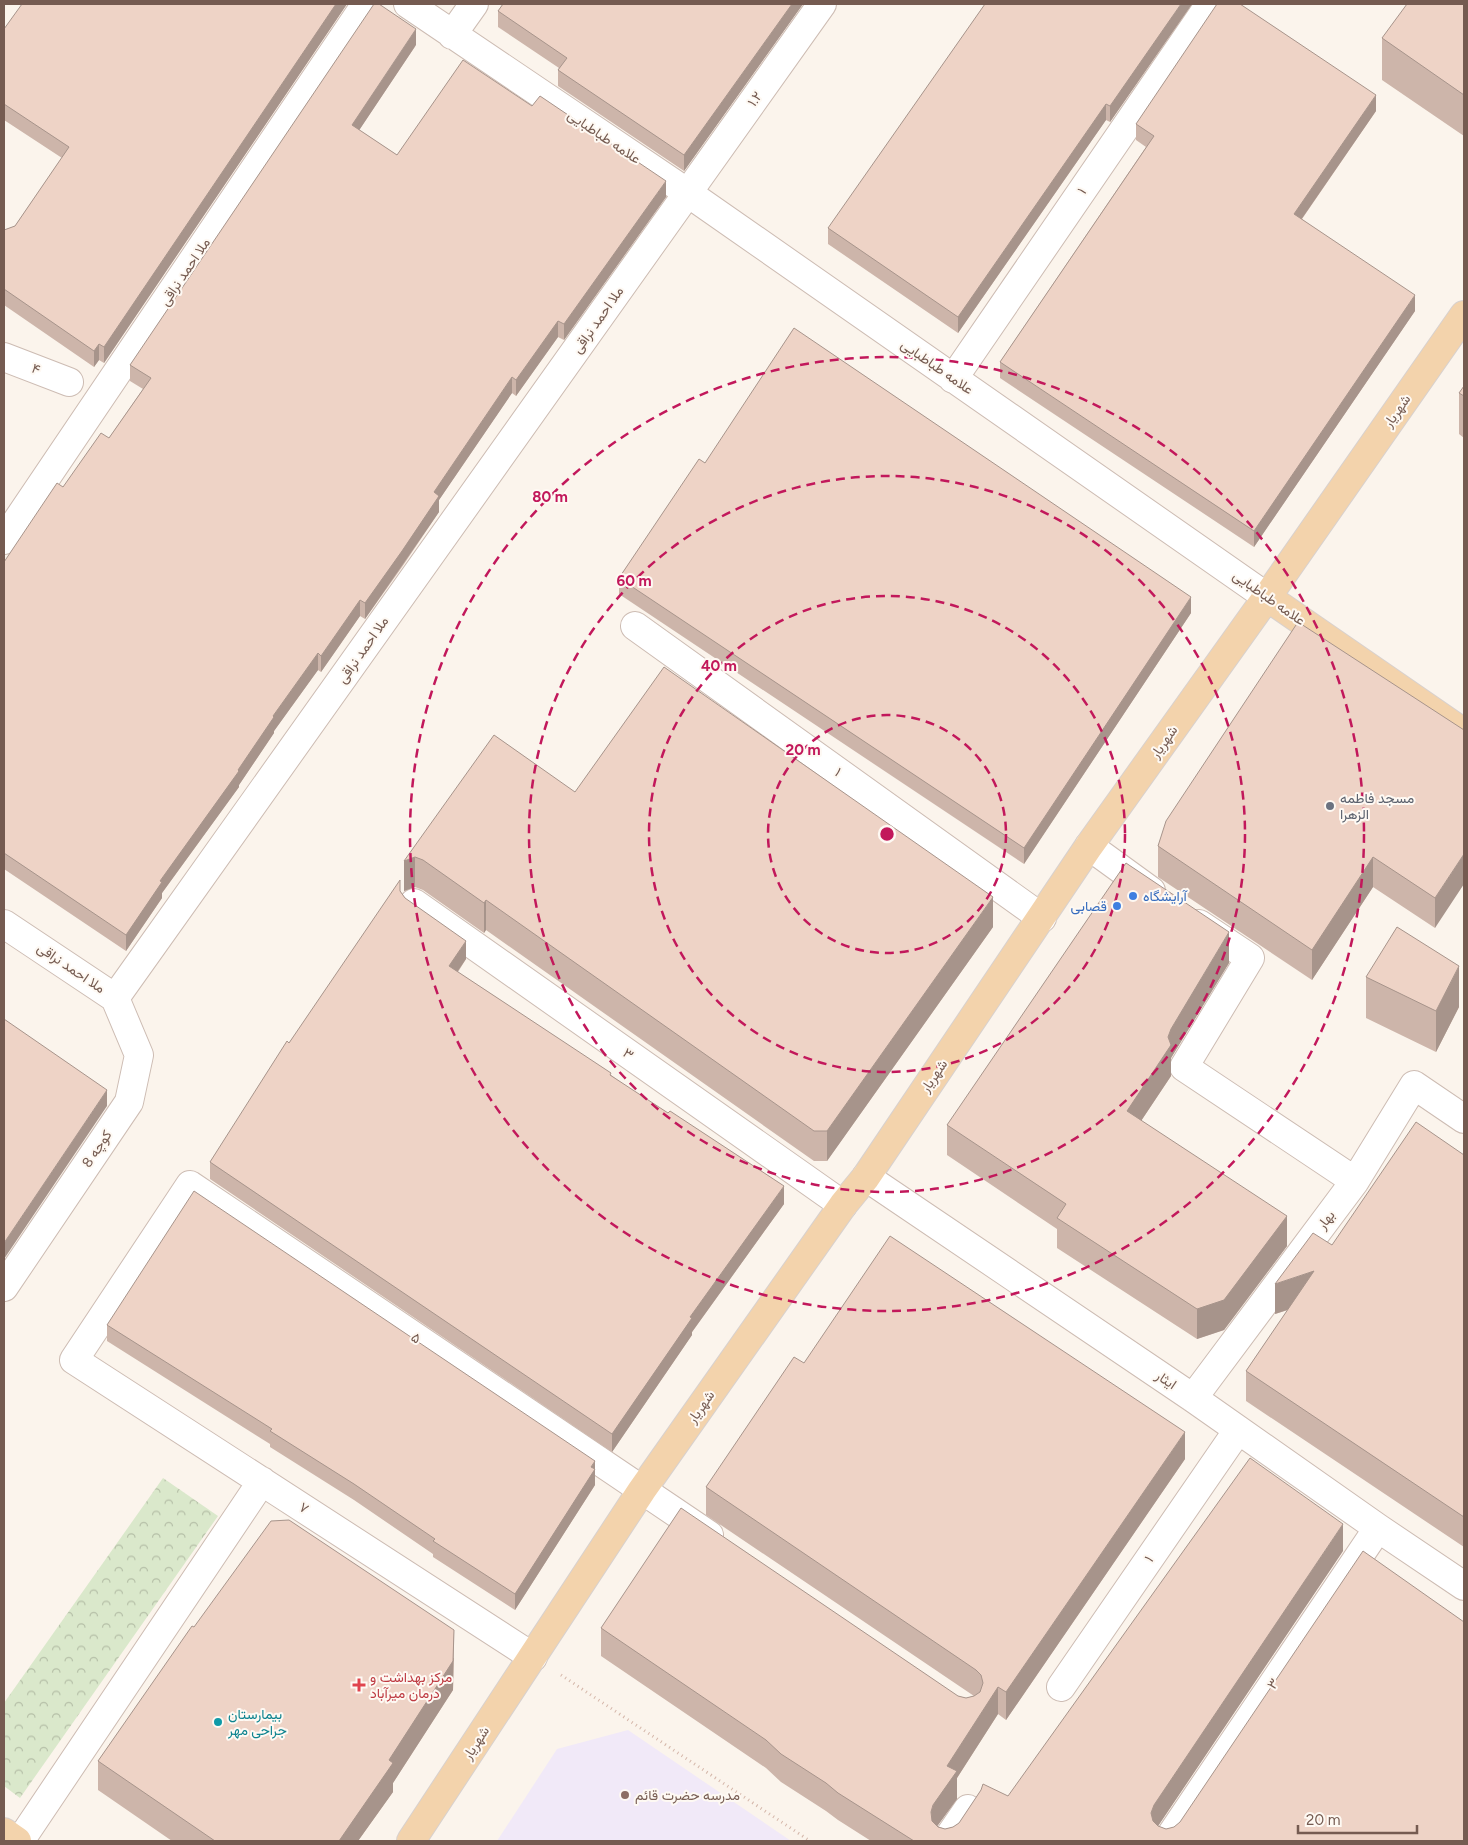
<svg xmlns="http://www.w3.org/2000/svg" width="1468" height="1845" viewBox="0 0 1468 1845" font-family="Figtree,Vazirmatn,sans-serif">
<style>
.education{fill:#f1e9f8}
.forest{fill:url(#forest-crowns)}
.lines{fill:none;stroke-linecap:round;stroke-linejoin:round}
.minor-casing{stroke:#cdbcb3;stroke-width:30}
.major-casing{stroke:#d8d1ce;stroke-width:30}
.path{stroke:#d4b6a9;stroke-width:3;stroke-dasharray:1 4;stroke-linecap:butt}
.minor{stroke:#fff;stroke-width:28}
.major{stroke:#f3d3ac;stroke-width:28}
.wall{fill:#cdb5aa}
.shaded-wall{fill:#a7948b}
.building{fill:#eed3c6;stroke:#a7948b}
.ring{fill:none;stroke:#c2185b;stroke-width:2.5;stroke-dasharray:9 6}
.worship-dot{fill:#6b7280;stroke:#fef9f3;stroke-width:2}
.shop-dot{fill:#3f7fe0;stroke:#fef9f3;stroke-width:2}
.health-dot{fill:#e0444e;stroke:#fef9f3;stroke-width:2}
.culture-dot{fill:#0f9aa8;stroke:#fef9f3;stroke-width:2}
.education-dot{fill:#8d6e63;stroke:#fef9f3;stroke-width:2}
.labels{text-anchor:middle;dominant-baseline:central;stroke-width:4;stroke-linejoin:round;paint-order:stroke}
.street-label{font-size:14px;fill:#755b51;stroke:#fef9f3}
.worship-label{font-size:14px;fill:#5b616d;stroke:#fef9f3;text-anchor:start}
.shop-label{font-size:14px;fill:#366cbe;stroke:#fef9f3;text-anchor:start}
.health-label{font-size:14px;fill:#be3a42;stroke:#fef9f3;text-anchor:start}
.culture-label{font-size:14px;fill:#0d838f;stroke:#fef9f3;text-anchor:start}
.education-label{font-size:14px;fill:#785e54;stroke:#fef9f3;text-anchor:start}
.centre{fill:#c2185b;stroke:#fef9f3;stroke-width:2.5}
.ring-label{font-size:15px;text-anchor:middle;font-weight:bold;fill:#c2185b;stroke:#fef9f3;stroke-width:4;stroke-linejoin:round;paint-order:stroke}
</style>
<defs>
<pattern id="forest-crowns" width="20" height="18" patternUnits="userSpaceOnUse" patternTransform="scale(1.25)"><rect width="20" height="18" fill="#dae8cb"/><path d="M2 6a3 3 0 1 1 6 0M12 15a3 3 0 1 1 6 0" fill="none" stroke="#b5bfa7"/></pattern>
</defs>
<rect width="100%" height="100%" fill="#fbf4ec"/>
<!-- education -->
<path class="education" d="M628 1730 791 1841H497L557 1749Z"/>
<!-- forest -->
<path class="forest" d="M163 1478 218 1516 20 1798 4 1786V1703Z"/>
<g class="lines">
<defs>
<path id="minor" d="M408 4 688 193 1267 597
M452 35 474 4
M4 357 69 382
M953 379 1210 4
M4 540 366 4
M635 626 1042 918
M1089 846 1151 891
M414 903 843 1205
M4 924 115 998 822 4
M1199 924 1250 958 1184 1067 1355 1181
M866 1177 1193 1398 1378 1528 1464 1586
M4 1287 129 1102 139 1055 115 998
M1193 1398 1355 1181 1414 1085 1464 1119
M533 1657 74 1360 190 1185 709 1535
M1061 1687 1238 1430
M20 1841 262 1481
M946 1841 968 1809
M1167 1841 1378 1528"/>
<path id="major" d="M1267 597 1464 733
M4 1832 17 1841
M411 1841 642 1490 843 1205 866 1177 1089 846 1267 597 1464 315"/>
</defs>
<!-- minor casing -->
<use href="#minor" class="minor-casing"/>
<!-- major casing -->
<use href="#major" class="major-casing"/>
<!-- path -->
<path class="path" d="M561 1675 810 1841"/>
<!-- minor -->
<use href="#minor" class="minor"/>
<!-- major -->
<use href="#major" class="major"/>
</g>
<!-- wall -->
<path class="wall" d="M347 4 104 363 99 360 94 367 4 305V230L15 226 62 158 4 120V29Z
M503 4H803L684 171 558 86V70L559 68 498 27V11Z
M1192 4 1110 122 1106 120 958 333 828 244V228Z
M1464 4V136L1382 80V38Z
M416 45 359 130 397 155 666 197 564 340 558 337 516 396 512 393 439 500V512L402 567 365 619 360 616 321 672 318 670 274 731V733L239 785V787L162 893V898L126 951 4 869V562L63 487 109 438 143 389 130 381V365Z
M1376 111 1302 219 1415 311 1254 547 1000 378V362L1146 147 1136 140V124Z
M1464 386V438L1459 434V393Z
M705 463 1191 613 1024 864 619 594V578Z
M1464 730 1435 928 1373 887 1312 980 1158 877V846Z
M575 792 993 927 827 1161H814L486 930 484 933 423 890 415 887 404 891V861Z
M400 891 405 898 466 959 458 972 611 1075 784 1204 692 1332V1335L612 1452 210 1179V1162L289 1043Z
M1229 963 1171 1058V1076L1141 1121 1287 1246 1224 1330 1197 1339 1057 1248V1229L947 1155V1125Z
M1366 977 1459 1007 1436 1052 1366 1018Z
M1464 1155V1547L1246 1401V1371L1288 1310 1275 1314 1332 1245Z
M107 1325 595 1461V1485L515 1610 433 1557V1554L354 1500 270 1447V1444L107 1341Z
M804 1363 1185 1459 1006 1720 998 1714 957 1778V1799L937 1826 945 1829 953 1827 1008 1796 1343 1551 1158 1826 1166 1829 1464 1841H871L838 1820 826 1811 781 1782 766 1768 601 1656V1628L958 1696 966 1698 974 1696 706 1515V1487Z
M194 1627 454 1658 453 1690 393 1783V1792L358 1841H172L98 1790V1761Z"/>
<!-- shaded-wall -->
<path class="shaded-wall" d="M336 4H347L104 363V347Z
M792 4H803L684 171V155Z
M1181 4H1192L1110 122V106Z
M416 29V45L352 141V125Z
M1376 95V111L1294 230V214Z
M1106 104V120L958 333V317Z
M666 181V197L564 340V324Z
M1415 295V311L1254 547V531Z
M558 321V337L516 396V380Z
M99 344V360L94 367V351Z
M512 377V393L439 500V512L365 619V603L434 492Z
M1191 597V613L1024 864V848Z
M360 600V616L321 672V656Z
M318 653V670L274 731V733L239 785V787L162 893V898L126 951V935L160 881 238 770 273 716Z
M1464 854V884L1435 928V898Z
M415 857V887L404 891V861Z
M1373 857V887L1312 980V950Z
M993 897V927L827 1161V1131Z
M486 900V930L484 933V903Z
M1229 932V963L1171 1058V1076L1127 1142V1111L1168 1037 1171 1029Z
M466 941V959L449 984V966Z
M1459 966V1007L1436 1052V1011Z
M107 1090V1106L4 1259V1243Z
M784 1186V1204L692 1332V1335L612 1452V1434L690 1317Z
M1287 1216V1246L1224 1330 1197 1339V1309Z
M1314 1271V1301L1275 1314V1284Z
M1185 1432V1459L1006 1720V1692Z
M595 1461V1485L515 1610V1594Z
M1343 1524V1551L1154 1832 1151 1813 1154 1805Z
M454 1630 453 1690 393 1783V1792L358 1841H339L389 1760Z
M998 1687V1714L957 1778V1799L933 1832 931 1812 947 1766Z"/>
<!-- building -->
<path class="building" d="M22 4H336L104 347 99 344 94 351 4 289V230L15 226 69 147 4 104V29Z
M374 4H379L416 29 352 125 397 155 463 60 532 106 540 96 666 181 564 324 558 321 516 380 512 377 434 492 439 496 402 551 365 603 360 600 321 656 318 653 273 716 274 717 238 770 239 771 160 881 162 882 126 935 4 853V562L57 483 63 487 101 433 109 438 151 378 130 365Z
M503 4H792L684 155 558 70 567 58 498 11Z
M985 4H1181L1110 106 1106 104 958 317 828 228Z
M1217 4H1240L1376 95 1294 214 1415 295 1254 531 1000 362 1154 136 1136 124Z
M1407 4H1464V95L1382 38Z
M794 328 1191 597 1024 848 619 578 699 459 705 463Z
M1464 386V396L1459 393Z
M1298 622 1464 730V854L1435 898 1373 857 1312 950 1158 846 1166 821Z
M664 667 993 897 827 1131H814L486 900 484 903 423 860 415 857 404 861 494 735 575 792Z
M1126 863 1229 932 1171 1029 1168 1037 1171 1045 1127 1111 1287 1216 1224 1300 1197 1309 1057 1218 1066 1204 947 1125Z
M400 880V891L405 898 466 941 449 966 611 1073 610 1075 668 1113 670 1111 784 1186 690 1317 692 1318 612 1434 210 1162 287 1041 289 1043Z
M1397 927 1459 966 1436 1011 1366 977Z
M4 1019 107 1090 4 1243Z
M1416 1122 1464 1155V1517L1246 1371 1314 1271 1275 1284 1313 1233 1332 1245Z
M194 1191 595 1461 591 1467 595 1469 515 1594 433 1541 435 1539 354 1484 270 1431 272 1429 107 1325Z
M890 1236 1185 1432 1006 1692 998 1687 947 1766 957 1771 933 1805 931 1812 932 1821 938 1827 945 1829 953 1827 959 1823 981 1790 983 1784 1008 1796 1250 1458 1343 1524 1154 1805 1151 1813 1153 1821 1158 1826 1166 1829 1174 1827 1180 1822 1363 1551 1464 1622V1841H914L838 1793 826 1783 781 1754 766 1740 601 1628 681 1508 958 1696 966 1698 974 1696 980 1692 983 1683 981 1675 976 1670 706 1487 794 1357 804 1363Z
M289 1520 454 1630 453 1661 389 1760 393 1763 339 1841H215L98 1761 192 1626 194 1627 271 1521Z"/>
<!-- distance rings -->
<g class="ring">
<circle cx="887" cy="834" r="119"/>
<circle cx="887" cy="834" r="238"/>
<circle cx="887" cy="834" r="358"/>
<circle cx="887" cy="834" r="477"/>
</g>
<!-- markers -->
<circle class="worship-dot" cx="1330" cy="806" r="5"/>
<g class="shop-dot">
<circle cx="1133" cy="896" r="5"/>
<circle cx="1117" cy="906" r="5"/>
</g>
<path class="health-dot" d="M356.5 1677.5h5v5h5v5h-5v5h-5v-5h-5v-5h5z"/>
<circle class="culture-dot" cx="218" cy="1722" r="5"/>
<circle class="education-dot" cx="625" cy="1795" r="5"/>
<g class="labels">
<!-- street labels -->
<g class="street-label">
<text transform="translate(755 99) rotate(-55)">۱.۲</text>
<text transform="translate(604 137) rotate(34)">علامه طباطبایی</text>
<text transform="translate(1082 191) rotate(-56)">۱</text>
<text transform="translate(185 272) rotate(-56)">ملا احمد نراقی</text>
<text transform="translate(598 320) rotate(-55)">ملا احمد نراقی</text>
<text transform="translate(937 367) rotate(35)">علامه طباطبایی</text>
<text transform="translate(36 369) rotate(22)">۴</text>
<text transform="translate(1397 411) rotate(-55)">شهریار</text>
<text transform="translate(1269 598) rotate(35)">علامه طباطبایی</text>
<text transform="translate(363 650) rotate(-55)">ملا احمد نراقی</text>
<text transform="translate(1164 742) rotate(-55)">شهریار</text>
<text transform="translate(838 772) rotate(36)">۱</text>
<text transform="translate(71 968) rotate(34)">ملا احمد نراقی</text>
<text transform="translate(628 1054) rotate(35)">۳</text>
<text transform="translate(934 1076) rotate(-56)">شهریار</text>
<text transform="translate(97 1149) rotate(-56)">کوچه 8</text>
<text transform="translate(1326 1220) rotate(-53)">بهار</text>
<text transform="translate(416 1338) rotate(34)">۵</text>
<text transform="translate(1166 1380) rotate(34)">ایثار</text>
<text transform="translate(701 1407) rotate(-55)">شهریار</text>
<text transform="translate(304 1508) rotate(33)">۷</text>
<text transform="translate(1149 1559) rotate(-55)">۱</text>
<text transform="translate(1273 1684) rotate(-56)">۳</text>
<text transform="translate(476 1743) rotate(-57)">شهریار</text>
</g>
<!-- worship labels -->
<g class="worship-label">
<text x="1340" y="798">مسجد فاطمه<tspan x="1340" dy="16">الزهرا</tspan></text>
</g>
<!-- shop labels -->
<g class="shop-label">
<text x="1143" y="896">آرایشگاه</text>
<text x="1107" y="906" text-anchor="end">قصابی</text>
</g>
<!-- health labels -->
<g class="health-label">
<text x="370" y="1677">مرکز بهداشت و<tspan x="370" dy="16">درمان میرآباد</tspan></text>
</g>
<!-- culture labels -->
<g class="culture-label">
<text x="228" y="1714">بیمارستان<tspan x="228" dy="16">جراحی مهر</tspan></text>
</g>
<!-- education labels -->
<g class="education-label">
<text x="635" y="1795">مدرسه حضرت قائم</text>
</g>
</g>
<circle cx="887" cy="834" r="8" class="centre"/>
<g class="ring-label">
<text x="550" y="502">80 m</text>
<text x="634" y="586">60 m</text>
<text x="719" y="671">40 m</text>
<text x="803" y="755">20 m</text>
</g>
<!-- border -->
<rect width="1468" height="1845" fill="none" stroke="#755b51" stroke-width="10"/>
<!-- scale -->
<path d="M1298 1825v8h119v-8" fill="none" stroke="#755b51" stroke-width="2.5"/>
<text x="1306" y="1825" font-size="15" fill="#755b51" stroke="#fef9f3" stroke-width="4" paint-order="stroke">20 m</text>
</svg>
